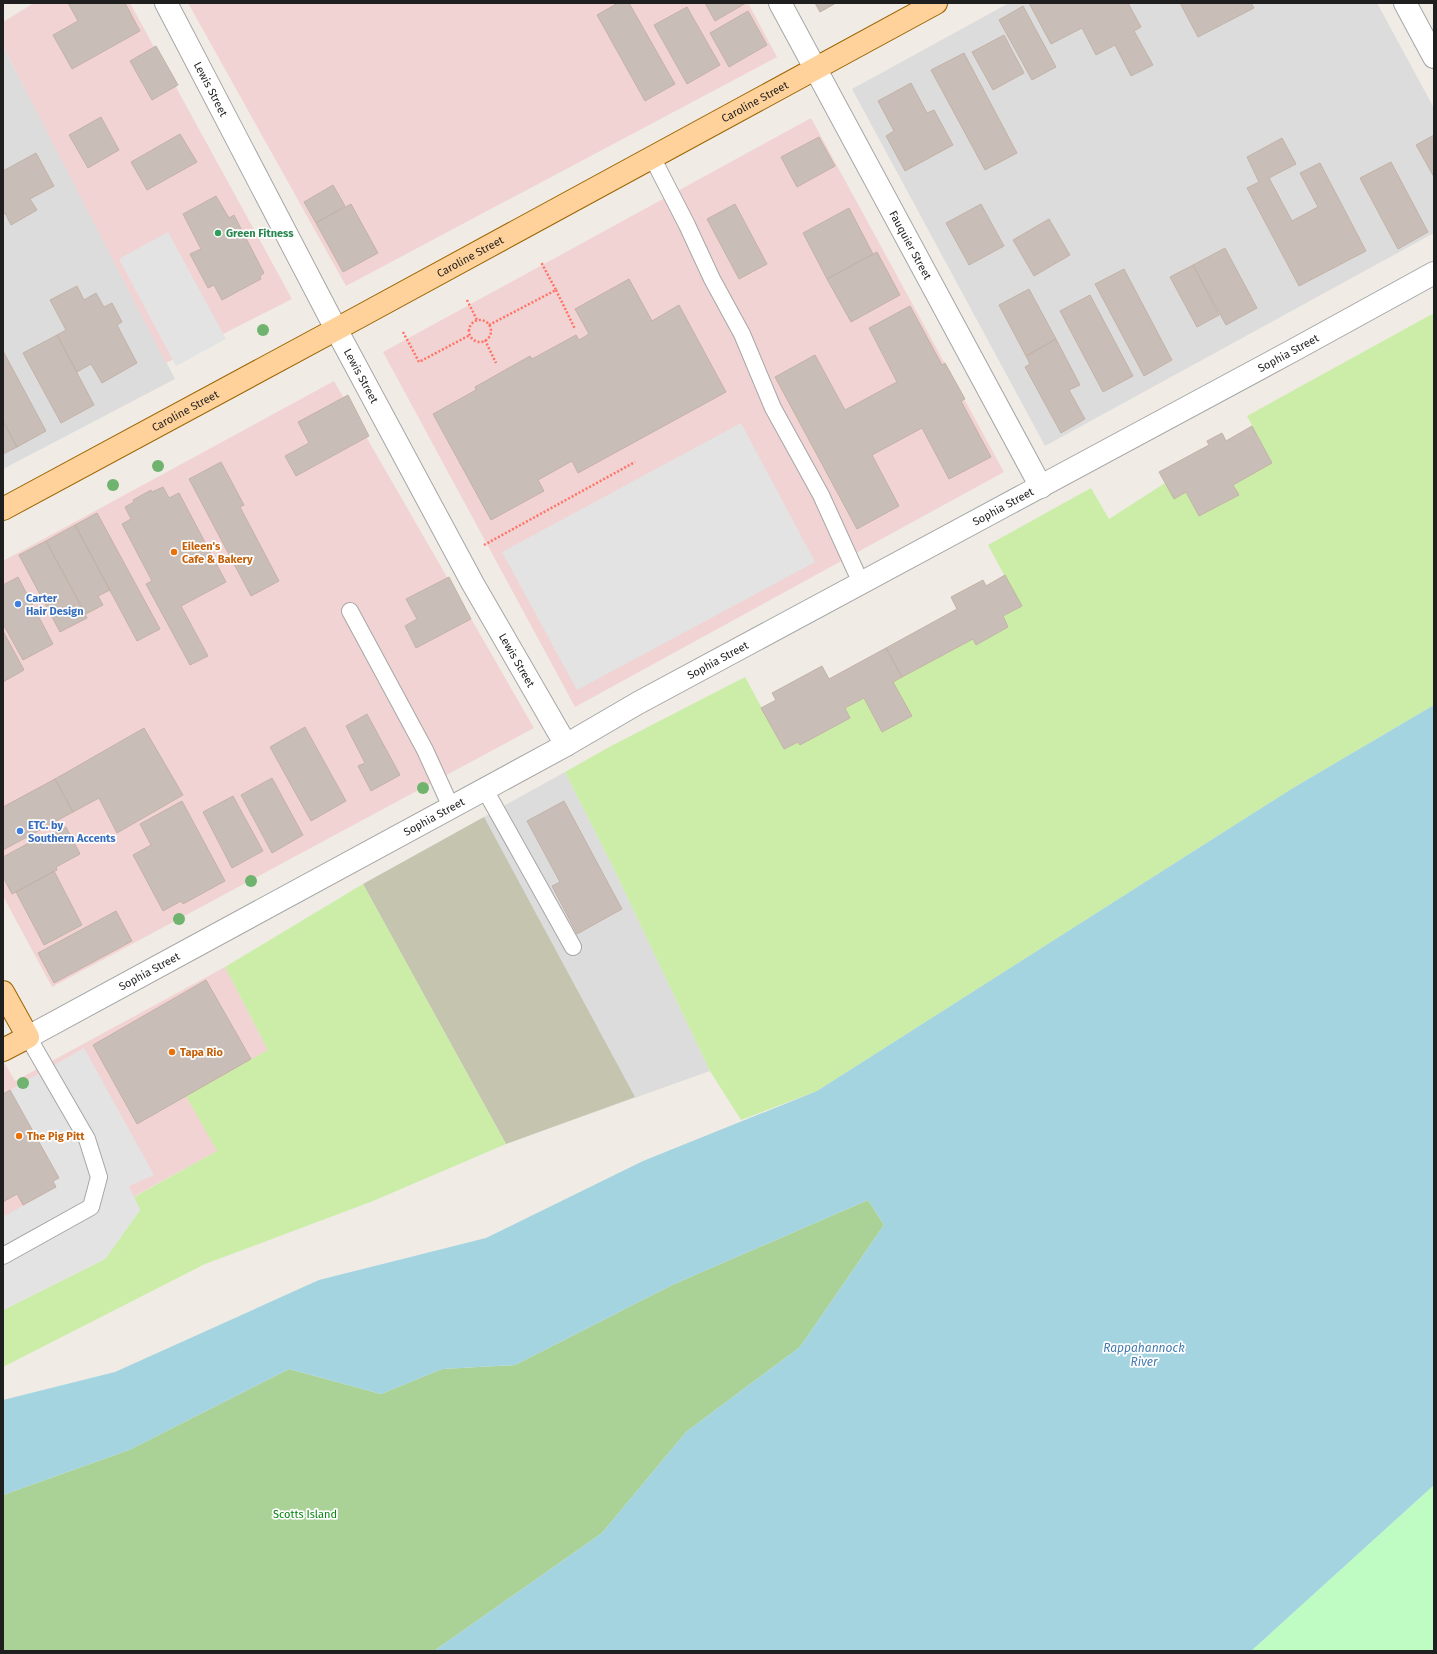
<svg xmlns="http://www.w3.org/2000/svg" width="1437" height="1654" viewBox="0 0 1437 1654" font-family="'Fira Sans',sans-serif">
<style>
.residential{fill:#dddcdc}
.commercial{fill:#f2d3d3}
.construction{fill:#c5c5af}
.grass{fill:#cbeda8}
.forest{fill:#aad297}
.park{fill:#bffcc3}
.parking{fill:#e3e3e3}
.water{fill:#a3d4e0}
.building{fill:#c8beb7;stroke:#c3b2a6}
.lines{fill:none;stroke-linecap:round;stroke-linejoin:round}
.service-casing{stroke:#a6a6a6;stroke-width:18}
.minor-casing{stroke:#a6a6a6;stroke-width:24}
.primary-casing{stroke:#9a6300;stroke-width:24}
.path{stroke:#ff7367;stroke-width:2.5;stroke-dasharray:2 2;stroke-linecap:butt}
.service{stroke:#fff;stroke-width:16}
.minor{stroke:#fff;stroke-width:22}
.primary{stroke:#ffd29b;stroke-width:22}
.tree{fill:#6fb36e}
.leisure-dot{fill:#2e9e5b;stroke:#fff;stroke-width:1.5}
.food-dot{fill:#e8710a;stroke:#fff;stroke-width:1.5}
.shop-dot{fill:#3f7fe0;stroke:#fff;stroke-width:1.5}
.labels{text-anchor:middle;dominant-baseline:central;stroke-width:3.5;stroke-linejoin:round;paint-order:stroke}
.street-label{font-size:11px;fill:#1f1f1f;stroke:#fff}
.leisure-label{font-size:11px;font-weight:bold;fill:#27864d;stroke:#fff;text-anchor:start}
.food-label{font-size:11px;font-weight:bold;fill:#c56008;stroke:#fff;text-anchor:start}
.shop-label{font-size:11px;font-weight:bold;fill:#366cbe;stroke:#fff;text-anchor:start}
.park-label{font-size:11px;fill:#05850d;stroke:#fff}
.water-label{font-size:12px;font-style:italic;fill:#427aad;stroke:#fff}
</style>
<rect width="100%" height="100%" fill="#f0ece5"/>
<!-- residential -->
<path class="residential" d="M1009 3H1377L1434 108V233L1045 446 852 89Z
M3 46 175 379 3 469Z
M565 772 613 867 710 1071 506 1144 363 884Z"/>
<!-- commercial -->
<path class="commercial" d="M34 3H130L292 299 166 363 3 46V22Z
M188 3H748L777 57 346 286Z
M811 118 1004 472 575 707 383 352Z
M334 381 534 728 52 987 3 896V561Z
M225 967 268 1050 217 1151 135 1196 3 1310V1060L15 1081Z"/>
<!-- construction -->
<path class="construction" d="M484 817 635 1097 506 1144 363 884Z"/>
<!-- grass -->
<path class="grass" d="M1434 313V705L1293 788 817 1091 741 1120 710 1071 613 867 565 772 611 746 745 677 784 749 798 742 801 745 850 718 845 708 864 698 882 732 911 716 893 682 973 639 976 645 1008 627 1003 616 1021 606 988 545 1091 488 1109 519 1165 483 1174 498 1186 492 1199 516 1238 494 1233 485 1272 463 1247 416Z
M363 884 506 1144 373 1201 205 1264 3 1367V1310L105 1259 140 1210 134 1197 217 1151 186 1096 268 1050 225 967Z"/>
<!-- forest -->
<path class="forest" d="M868 1200 884 1225 800 1347 686 1432 602 1533 434 1651H3V1495L129 1450 289 1369 381 1394 442 1369 515 1365 672 1285Z"/>
<!-- park -->
<path class="park" d="M1434 1485V1651H1251Z"/>
<!-- parking -->
<path class="parking" d="M168 232 226 339 176 366 119 259Z
M741 423 815 562 577 690 502 552Z
M84 1048 154 1175 129 1186 140 1210 105 1259 3 1310V1212L5 1216 56 1187 53 1181 59 1177 10 1090Z"/>
<!-- water -->
<path class="water" d="M1434 705V1485L1251 1651H434L602 1533 686 1432 800 1347 884 1225 868 1200 672 1285 515 1365 442 1369 381 1394 289 1369 129 1450 3 1495V1400L115 1372 319 1280 486 1238 643 1161 817 1091 1293 788Z"/>
<!-- building -->
<path class="building" d="M68 3H125L140 31 72 69 53 35 78 21Z
M618 3H629L675 84 645 101 597 15Z
M705 3H746L715 21Z
M815 3H836L820 12Z
M1029 3H1128L1141 27 1134 31 1153 65 1131 76 1115 45 1096 55 1082 28 1051 44Z
M1180 3H1251L1254 8 1198 37Z
M1023 6 1056 67 1032 80 999 20Z
M687 7 720 65 687 84 654 25Z
M748 11 767 45 729 67 710 33Z
M1004 35 1024 73 993 90 972 52Z
M156 46 178 85 152 100 130 61Z
M964 53 1017 153 985 170 931 70Z
M911 83 927 113 934 110 953 145 905 171 886 136 894 131 878 101Z
M101 117 119 150 88 168 69 135Z
M180 134 197 162 147 190 131 162Z
M1434 135V177L1416 145Z
M819 137 835 166 797 187 781 157Z
M1282 138 1296 164 1269 178 1292 221 1318 207 1300 173 1320 163 1366 251 1299 286 1247 188 1259 182 1247 157Z
M36 153 54 186 30 199 37 210 11 225 5 213 3 215V171Z
M1391 162 1428 232 1398 249 1360 178Z
M333 185 345 206 316 223 304 202Z
M216 196 229 218 234 215 264 273 260 276 261 279 222 300 214 285 208 288 190 254 201 249 183 214Z
M351 204 378 253 343 272 316 223Z
M735 204 767 264 739 279 707 219Z
M981 204 1004 246 969 265 946 223Z
M849 208 873 254 827 279 803 233Z
M1049 219 1070 255 1034 276 1013 240Z
M1225 248 1257 308 1226 325 1193 265Z
M877 252 900 295 851 322 827 279Z
M1193 265 1219 315 1197 327 1170 277Z
M1124 269 1172 360 1144 376 1095 284Z
M629 279 652 321 679 305 726 392 578 473 572 461 538 480 544 491 491 520 433 414 476 390 475 387 530 356 532 359 576 335 579 340 589 334 575 309Z
M77 286 84 300 96 293 104 307 112 303 122 322 117 325 137 363 102 383 91 364 77 372 57 335 66 330 50 300Z
M1029 289 1056 339 1026 356 999 305Z
M1090 295 1133 376 1103 392 1060 311Z
M910 306 942 365 945 363 965 399 961 401 991 457 949 479 922 428 872 455 899 506 857 529 775 377 815 355 845 410 897 382 869 328Z
M57 335 94 405 61 423 23 353Z
M1056 339 1080 385 1069 390 1085 419 1061 433 1025 367 1030 364 1026 356Z
M3 351 46 431 17 447 3 421Z
M348 395 369 436 296 476 285 456 309 443 298 422Z
M3 421 17 447 3 454Z
M1252 426 1272 463 1233 485 1239 495 1199 516 1186 492 1174 499 1159 472 1209 445 1207 441 1222 433 1226 441Z
M221 462 244 505 240 507 279 581 251 596 189 479Z
M163 487 169 498 179 493 226 582 181 606 208 656 190 665 146 584 152 581 122 524 131 519 125 507 134 502 133 500 151 490 152 492Z
M97 513 160 629 137 641 75 525Z
M75 525 110 590 98 596 103 605 86 614 46 541Z
M46 541 87 618 60 632 19 555Z
M1005 575 1022 606 1003 616 1008 627 976 645 973 639 902 677 886 648 957 609 951 597 983 580 986 586Z
M18 577 53 644 23 660 3 624V585Z
M449 577 471 619 416 648 405 626 417 619 406 599Z
M3 631 24 670 3 682Z
M886 648 902 677 893 682 912 716 882 732 864 698 845 708 850 718 800 745 798 742 784 749 761 708 776 700 772 693 822 666 829 679Z
M367 714 400 775 371 791 358 766 365 763 346 726Z
M305 727 346 801 311 821 270 747Z
M144 728 183 795 117 833 99 798 73 812 55 779Z
M272 778 303 835 272 853 241 795Z
M55 779 73 812 3 850V807Z
M233 796 263 851 232 868 203 812Z
M182 801 225 881 183 904 181 901 163 911 133 855 151 845 140 824Z
M564 801 622 909 577 934 552 886 560 882 527 821Z
M66 827 80 854 56 867 57 870 12 894 3 877V857L40 837 41 841Z
M54 871 82 925 44 945 16 892Z
M116 911 132 941 54 983 38 953Z
M206 980 251 1059 137 1124 93 1045Z
M10 1090 59 1178 53 1181 56 1187 23 1205 17 1194 3 1202V1094Z"/>
<g class="lines">
<defs>
<path id="service" d="M652 157 687 225 712 279 742 334 773 408 821 495 861 583
M350 611 425 750 451 807
M484 788 573 947
M3 1256 91 1207 99 1177 87 1139 28 1037"/>
<g id="minor">
<path id="s1" d="M166 3 336 329 473 584 566 745"/>
<path id="s2" d="M780 3 1041 487"/>
<path d="M1405 3 1434 57"/>
<path id="s3" d="M28 1037 566 745 638 703 1292 351 1434 273"/>
</g>
<g id="primary">
<path id="s4" d="M3 509 357 318 936 3"/>
<path d="M3 992 28 1037 3 1050"/>
</g>
</defs>
<!-- service casing -->
<use href="#service" class="service-casing"/>
<!-- minor casing -->
<use href="#minor" class="minor-casing"/>
<!-- primary casing -->
<use href="#primary" class="primary-casing"/>
<!-- path -->
<path class="path" d="M556 290 575 329
M467 300 477 320
M469 331a11 11 0 1 1 22 0a11 11 0 1 1-22 0Z
M489 325 556 290 541 262
M403 332 419 362 470 335
M485 340 496 363
M484 545 635 462"/>
<!-- service -->
<use href="#service" class="service"/>
<!-- minor -->
<use href="#minor" class="minor"/>
<!-- primary -->
<use href="#primary" class="primary"/>
</g>
<!-- trees -->
<g class="tree">
<circle cx="263" cy="330" r="6"/>
<circle cx="158" cy="466" r="6"/>
<circle cx="113" cy="485" r="6"/>
<circle cx="423" cy="788" r="6"/>
<circle cx="251" cy="881" r="6"/>
<circle cx="179" cy="919" r="6"/>
<circle cx="23" cy="1083" r="6"/>
</g>
<!-- markers -->
<circle class="leisure-dot" cx="218" cy="233" r="4"/>
<g class="food-dot">
<circle cx="174" cy="552" r="4"/>
<circle cx="172" cy="1052" r="4"/>
<circle cx="19" cy="1136" r="4"/>
</g>
<g class="shop-dot">
<circle cx="18" cy="604" r="4"/>
<circle cx="20" cy="831" r="4"/>
</g>
<g class="labels">
<!-- street labels -->
<g class="street-label">
<text stroke="none"><textPath href="#s1" startOffset="97">Lewis Street</textPath></text>
<text stroke="none"><textPath href="#s4" startOffset="855">Caroline Street</textPath></text>
<text stroke="none"><textPath href="#s2" startOffset="275">Fauquier Street</textPath></text>
<text stroke="none"><textPath href="#s4" startOffset="531">Caroline Street</textPath></text>
<text stroke="none"><textPath href="#s3" startOffset="1434">Sophia Street</textPath></text>
<text stroke="none"><textPath href="#s1" startOffset="421">Lewis Street</textPath></text>
<text stroke="none"><textPath href="#s4" startOffset="207">Caroline Street</textPath></text>
<text stroke="none"><textPath href="#s3" startOffset="1110">Sophia Street</textPath></text>
<text stroke="none"><textPath href="#s1" startOffset="745">Lewis Street</textPath></text>
<text stroke="none"><textPath href="#s3" startOffset="786">Sophia Street</textPath></text>
<text stroke="none"><textPath href="#s3" startOffset="462">Sophia Street</textPath></text>
<text stroke="none"><textPath href="#s3" startOffset="138">Sophia Street</textPath></text>
</g>
<!-- leisure labels -->
<g class="leisure-label">
<text x="226" y="233">Green Fitness</text>
</g>
<!-- food labels -->
<g class="food-label">
<text x="182" y="546">Eileen's<tspan x="182" dy="13">Cafe &amp; Bakery</tspan></text>
<text x="180" y="1052">Tapa Rio</text>
<text x="27" y="1136">The Pig Pitt</text>
</g>
<!-- shop labels -->
<g class="shop-label">
<text x="26" y="598">Carter<tspan x="26" dy="13">Hair Design</tspan></text>
<text x="28" y="825">ETC. by<tspan x="28" dy="13">Southern Accents</tspan></text>
</g>
<!-- park labels -->
<g class="park-label">
<text x="305" y="1514">Scotts Island</text>
</g>
<!-- water labels -->
<g class="water-label">
<text x="1144" y="1348">Rappahannock<tspan x="1144" dy="14">River</tspan></text>
</g>
</g>
<!-- border -->
<rect width="1437" height="1654" fill="none" stroke="#1f1f1f" stroke-width="8"/>
</svg>
